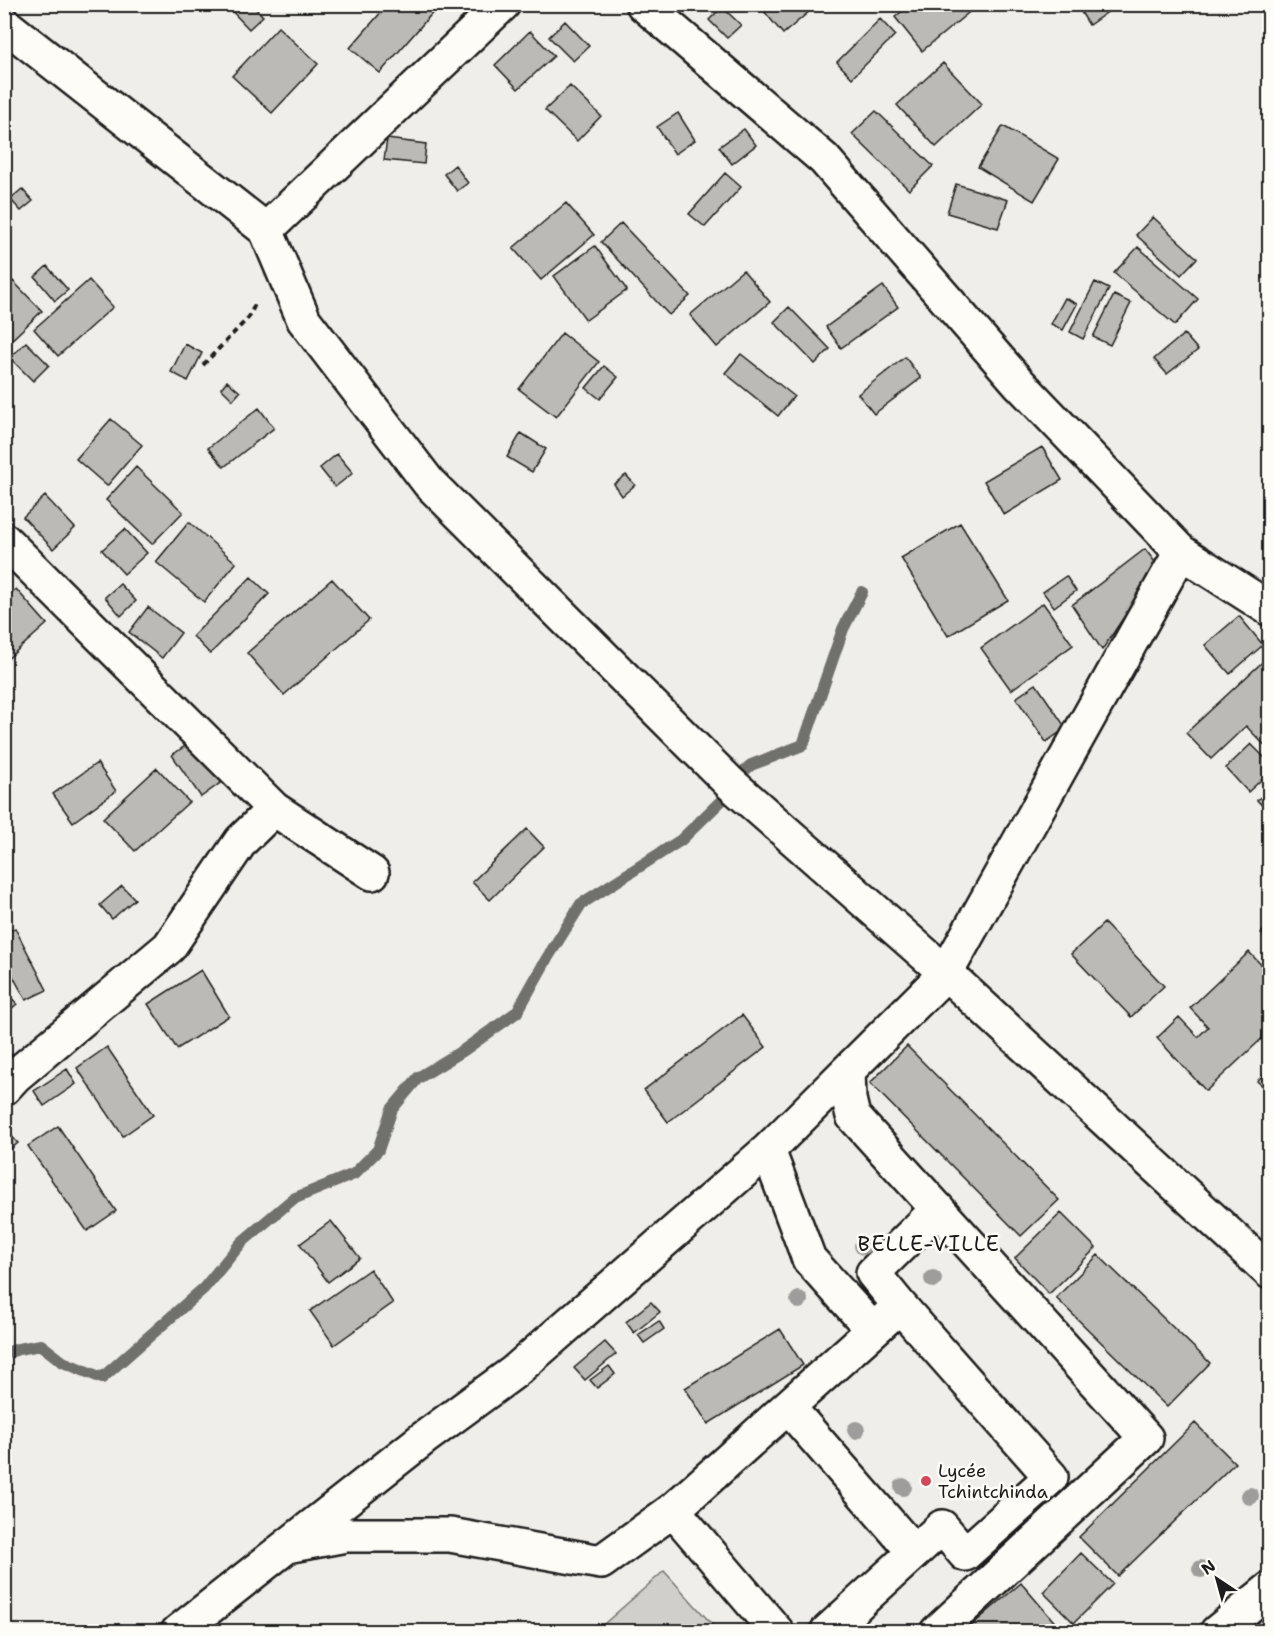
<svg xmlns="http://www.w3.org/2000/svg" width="1274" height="1636" viewBox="0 0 1274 1636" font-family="'Shantell Sans',sans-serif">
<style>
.green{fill:#d0cfcc;stroke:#767674;stroke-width:1.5}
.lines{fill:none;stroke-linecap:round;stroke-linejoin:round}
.stream{stroke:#706f6d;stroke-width:12}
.building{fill:#bbbab6;stroke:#1c1c1c;stroke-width:1.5}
.minor-casing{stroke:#1c1c1c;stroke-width:38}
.path{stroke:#1c1c1c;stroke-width:4;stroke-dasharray:6 4.5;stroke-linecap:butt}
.minor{stroke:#fdfcf7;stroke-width:33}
.tree{fill:#9e9d9b}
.poi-dot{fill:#d1495b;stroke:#fdfcf7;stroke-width:2}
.labels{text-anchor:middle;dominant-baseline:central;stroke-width:5;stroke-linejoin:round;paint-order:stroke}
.poi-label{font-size:18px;fill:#1c1c1c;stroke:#fdfcf7;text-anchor:start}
.quarter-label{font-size:21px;letter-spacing:1.5px;fill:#1c1c1c;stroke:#fdfcf7}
</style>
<rect width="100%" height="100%" fill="#f0eeea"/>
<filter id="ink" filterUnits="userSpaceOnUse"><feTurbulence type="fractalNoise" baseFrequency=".0167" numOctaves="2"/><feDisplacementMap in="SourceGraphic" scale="12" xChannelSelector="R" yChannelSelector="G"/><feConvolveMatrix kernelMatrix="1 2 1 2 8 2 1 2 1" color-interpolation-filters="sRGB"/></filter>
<g filter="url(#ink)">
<!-- green -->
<path class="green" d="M664 1571 718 1631H596Z"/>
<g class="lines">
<!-- stream -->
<path class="stream" d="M4 1354 18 1349 41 1345 63 1362 102 1378 204 1288 242 1242 293 1199 354 1174 378 1150 392 1109 418 1078 464 1050 517 1012 546 960 581 904 681 840 722 800 730 783 751 765 803 745 843 629 862 592"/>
</g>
<!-- building -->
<path class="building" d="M225 4H251L263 16 249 29Z
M377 4H428L435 10 380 73 350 48 383 10Z
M758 4H818L783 34Z
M911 4H979L922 51 895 17Z
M1076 4H1119L1089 25Z
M722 7 741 25 727 38 709 20Z
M880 19 895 35 852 78 837 62Z
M565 21 589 46 573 61 549 37Z
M278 27 318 64 272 113 232 76Z
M530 31 554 56 518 89 495 65Z
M943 63 982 104 936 147 897 105Z
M570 86 601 116 577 141 545 110Z
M876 111 933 166 909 190 852 134Z
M678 113 695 140 675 154 657 127Z
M1003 126 1059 159 1034 201 978 167Z
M744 129 756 145 732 164 719 147Z
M387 139 426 144 424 164 384 160Z
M455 165 468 183 457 191 444 174Z
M725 173 741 187 705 227 689 214Z
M956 184 1008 200 998 228 947 213Z
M22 189 33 201 21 211 10 199Z
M566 203 594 235 541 280 513 248Z
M1153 217 1197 258 1181 275 1136 235Z
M621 223 690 296 669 315 601 242Z
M595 246 627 290 586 320 554 276Z
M1138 247 1198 299 1175 325 1114 273Z
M47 266 68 290 55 301 35 277Z
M743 270 770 302 717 347 690 315Z
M89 280 113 307 58 356 34 329Z
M13 281 42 311 4 347V290Z
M1095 282 1109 289 1083 339 1070 332Z
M883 286 898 307 841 348 826 327Z
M1114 295 1131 303 1110 345 1093 337Z
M1065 298 1077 304 1063 330 1051 324Z
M789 307 830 349 815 364 774 322Z
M562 333 599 362 556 417 519 389Z
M1184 334 1198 350 1167 374 1154 359Z
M26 342 49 365 33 381 10 358Z
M185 344 202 353 188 381 171 372Z
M741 354 794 396 778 416 725 373Z
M905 357 921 378 874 414 858 394Z
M604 366 618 377 600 399 586 388Z
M227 381 240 392 233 400 221 388Z
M259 408 274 428 224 467 208 448Z
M111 419 142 445 107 486 76 459Z
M521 433 546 449 532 472 507 457Z
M1042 447 1062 480 1004 515 984 481Z
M337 454 353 473 335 487 320 468Z
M136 467 183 512 152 544 106 500Z
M626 475 635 485 622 496 614 484Z
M45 496 75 528 53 549 23 517Z
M189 522 236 563 204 602 156 562Z
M960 523 1008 600 948 636 901 558Z
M125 529 147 553 124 574 102 550Z
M1145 549 1158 566 1102 650 1072 605Z
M1066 576 1076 591 1054 607 1043 592Z
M251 577 269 594 210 654 193 636Z
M332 579 369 620 284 695 247 653Z
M120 584 136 601 121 616 105 597Z
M16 589 47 624 4 662V599Z
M1043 603 1073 645 1011 690 981 648Z
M148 607 181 633 162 658 129 632Z
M1239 616 1263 645 1230 674 1205 645Z
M1270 655V751L1246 726 1211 759 1186 733Z
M1036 684 1066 728 1046 742 1016 698Z
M194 740 223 781 201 797 172 755Z
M1251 744 1270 763V772L1248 792 1226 768Z
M97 763 116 791 73 822 53 794Z
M157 768 189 802 135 851 103 818Z
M1270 789V814L1257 800Z
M527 829 544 847 490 900 472 882Z
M122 886 135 899 112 919 100 905Z
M1104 923 1164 986 1131 1017 1071 954Z
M1270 925V942L1261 933Z
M15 928 47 990 26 1000 4 960V934Z
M1249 952 1270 974V1031L1206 1091 1157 1038 1179 1017 1198 1037 1208 1027 1190 1008Z
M201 970 229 1016 177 1049 148 1004Z
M4 989 17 1004 4 1015Z
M742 1015 766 1047 668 1122 644 1090Z
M907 1046 1059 1200 1021 1236 870 1083Z
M107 1047 153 1115 123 1136 77 1068Z
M67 1069 76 1084 44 1106 34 1091Z
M1270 1069V1093L1257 1081Z
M58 1126 116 1211 87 1231 28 1146Z
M4 1128 18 1143 5 1154 4 1153Z
M1061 1213 1096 1248 1049 1294 1015 1258Z
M331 1221 360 1258 328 1282 300 1244Z
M1098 1255 1210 1363 1167 1407 1056 1298Z
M370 1269 393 1303 334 1345 310 1311Z
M651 1302 660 1312 634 1333 626 1322Z
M659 1321 664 1329 644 1343 638 1335Z
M780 1329 803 1365 708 1424 685 1388Z
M605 1342 616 1354 585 1380 574 1368Z
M609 1366 615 1374 597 1388 590 1380Z
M1195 1423 1235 1463 1118 1576 1079 1537Z
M1081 1553 1113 1584 1074 1623 1043 1592Z
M1021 1583 1057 1625 1049 1632H964Z"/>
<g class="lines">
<defs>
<path id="minor" d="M4 24 266 230 503 4
M266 230 304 320 429 483 730 783 946 973 1270 1272
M4 540 274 809 372 873
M1181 552 1270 609
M848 1071 849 1099 853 1116 1146 1438 937 1632
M4 1088 15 1076 169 947 241 841 274 809
M768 1150 809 1259 873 1330
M900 1306 873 1273 938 1209
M788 1407 914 1552
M673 1510 777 1632
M292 1545 346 1535H450L601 1562 673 1510 900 1306 1051 1477 965 1554 942 1527 827 1632
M178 1632 424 1438 514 1372 768 1150 946 973 1181 552 1018 382 824 159 643 4
M1217 1632 1270 1589"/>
</defs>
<!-- minor casing -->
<use href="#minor" class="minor-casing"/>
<!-- path -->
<path class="path" d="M203 365 249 317 256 302"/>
<!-- minor -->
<use href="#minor" class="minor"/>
</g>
<!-- trees -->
<g class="tree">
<circle cx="863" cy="1246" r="9"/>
<circle cx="933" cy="1279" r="9"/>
<circle cx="799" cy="1300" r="9"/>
<circle cx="856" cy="1430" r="9"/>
<circle cx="903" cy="1487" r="9"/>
<circle cx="1250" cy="1496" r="9"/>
<circle cx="1201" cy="1569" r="9"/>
</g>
</g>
<!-- markers -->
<circle class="poi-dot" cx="926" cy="1481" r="6"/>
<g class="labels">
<!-- poi labels -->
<g class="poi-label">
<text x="938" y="1471">Lycée<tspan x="938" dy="21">Tchintchinda</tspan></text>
</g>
<!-- quarter labels -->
<g class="quarter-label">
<text x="929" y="1244">BELLE-VILLE</text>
</g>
</g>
<!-- margin -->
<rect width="1274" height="1636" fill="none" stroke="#fdfcf7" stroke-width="24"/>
<rect x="12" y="12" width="1250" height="1612" fill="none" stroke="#1c1c1c" stroke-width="2" filter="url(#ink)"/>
<!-- north arrow -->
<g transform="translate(1217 1579) rotate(324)" stroke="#fdfcf7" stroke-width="4.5" paint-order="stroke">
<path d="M0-4.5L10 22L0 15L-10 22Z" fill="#1c1c1c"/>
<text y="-9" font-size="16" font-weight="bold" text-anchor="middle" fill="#1c1c1c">N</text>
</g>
</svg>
